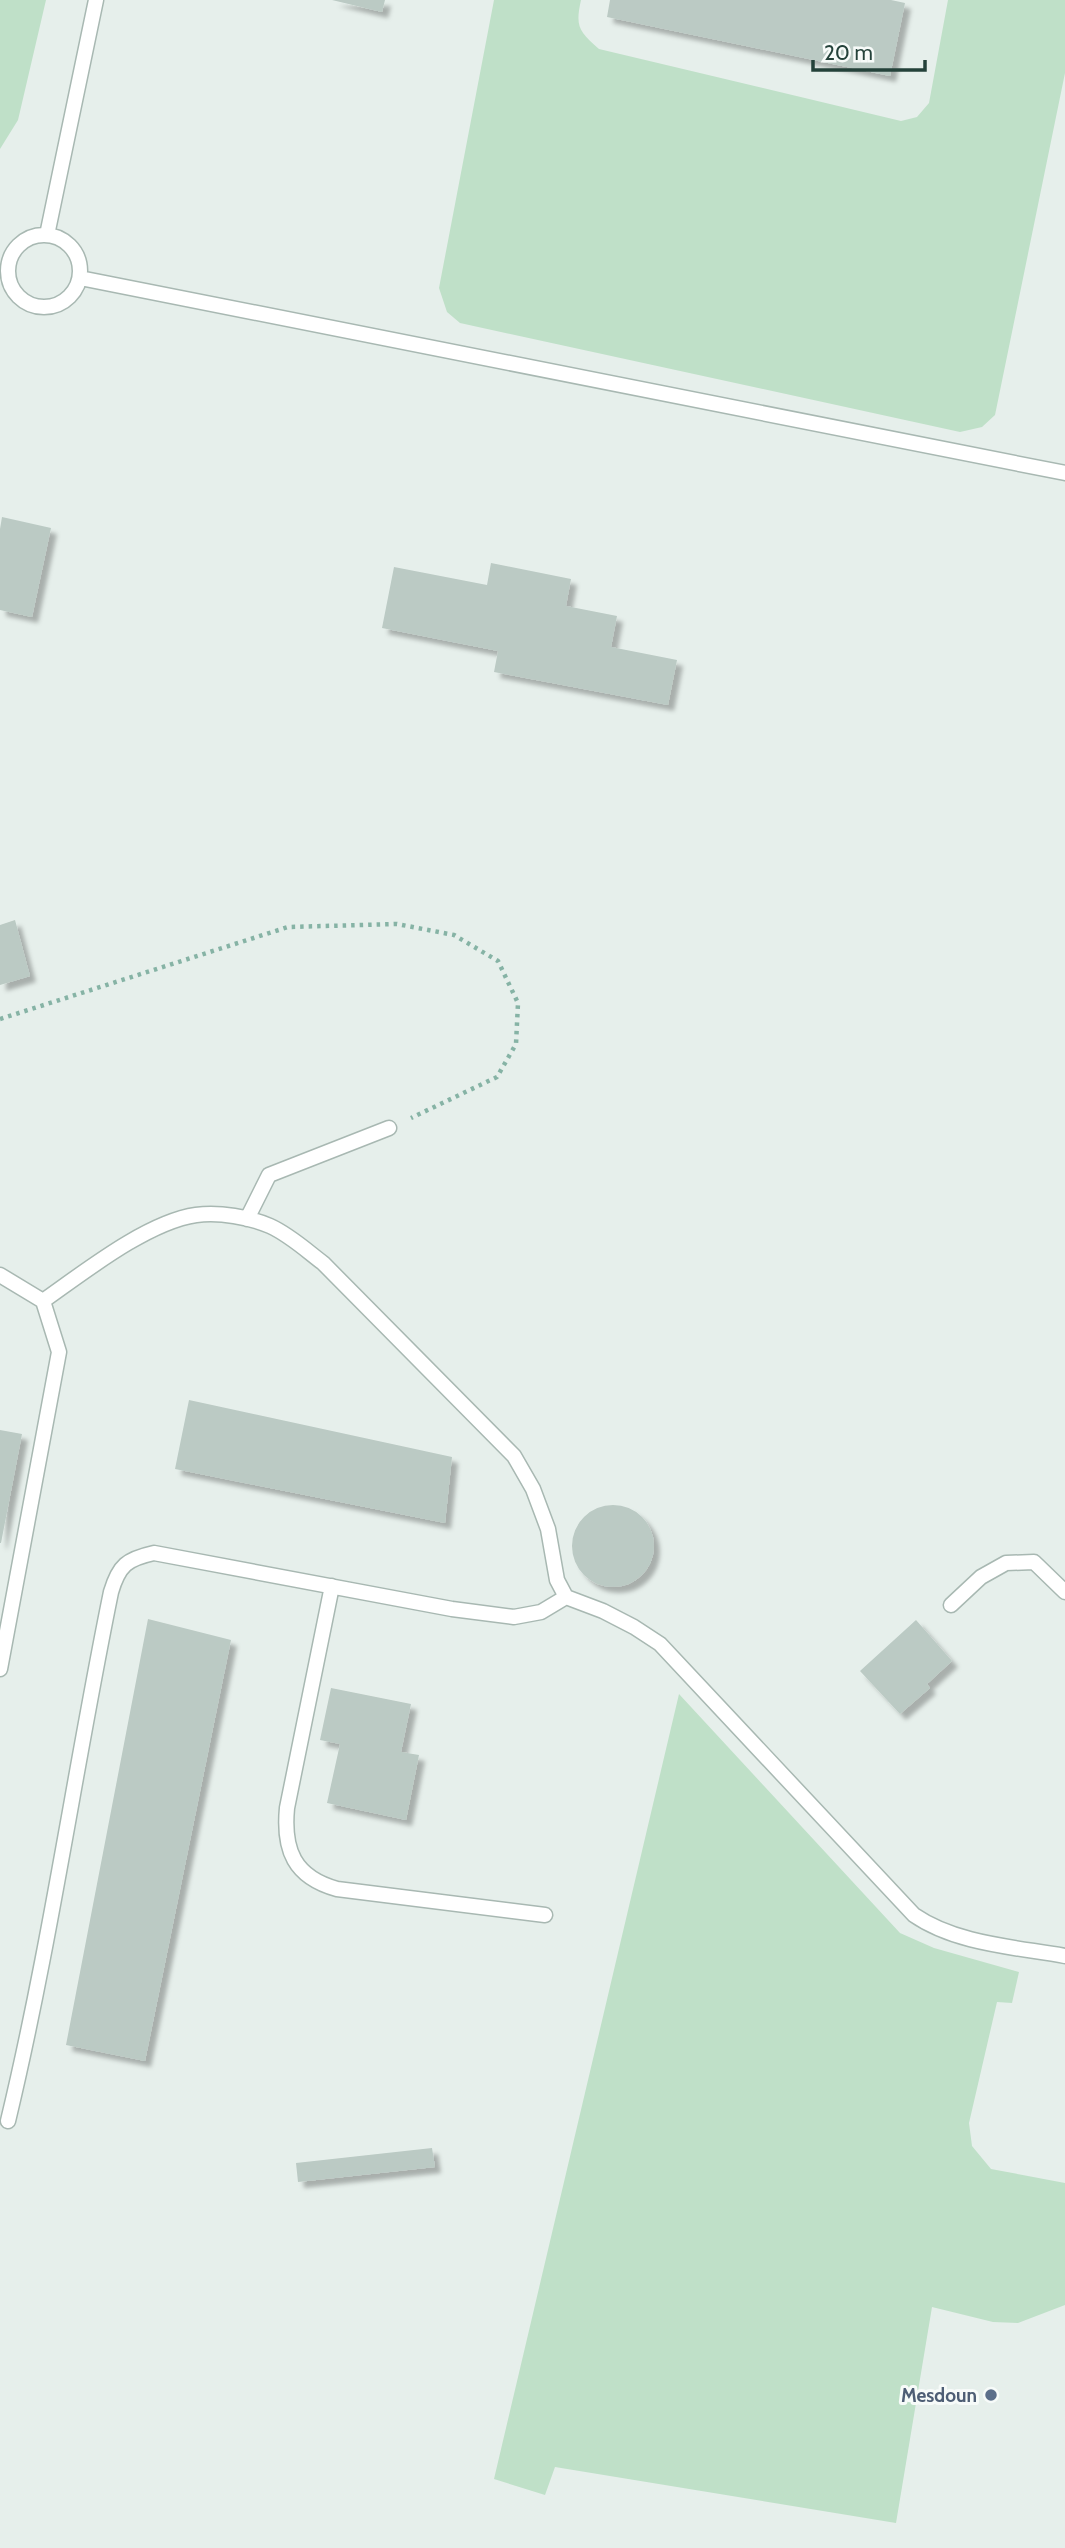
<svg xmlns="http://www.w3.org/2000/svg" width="1065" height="2548" viewBox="0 0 1065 2548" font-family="Cabin,sans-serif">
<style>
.green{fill:#bfe0c8}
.building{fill:#bbcac4;filter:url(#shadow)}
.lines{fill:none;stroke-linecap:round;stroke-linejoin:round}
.lane-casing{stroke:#a8b8b2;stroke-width:17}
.path{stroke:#86b3a5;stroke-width:4.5;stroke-dasharray:3.5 5;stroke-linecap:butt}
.lane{stroke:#fff;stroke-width:14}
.service-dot{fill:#5c6f8a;stroke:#f7fbf9;stroke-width:2.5}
.labels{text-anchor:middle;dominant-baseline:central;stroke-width:6;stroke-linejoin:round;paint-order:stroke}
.service-label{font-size:19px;font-weight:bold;fill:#4e5e75;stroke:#f7fbf9;text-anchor:end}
</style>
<defs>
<filter id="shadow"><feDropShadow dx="6" dy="6" stdDeviation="2" flood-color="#0004"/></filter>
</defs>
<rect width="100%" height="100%" fill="#e6efeb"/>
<!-- green -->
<path class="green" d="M0 0H46L18 120 0 149Z
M494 0H581C575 27 579 31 599 49L901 121 917 117 929 103 948 0H1065V73L995 415 982 427 960 432 460 323 447 312 439 288Z
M679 1694 900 1933 934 1948 1019 1972 1012 2003 997 2002 969 2123 972 2146 991 2169 1065 2183V2305L1018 2323 993 2322 932 2307 896 2523 555 2467 545 2495 494 2479Z"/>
<!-- building -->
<path class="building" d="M332 0H385L382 12Z
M610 0H891L905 3 890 76 607 17Z
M2 517 51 528 32 617 0 610V529Z
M491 563 571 579 566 606 617 616 611 647 677 660 668 705 494 672 498 651 382 628 394 567 487 585Z
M15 920 30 976 0 985V925Z
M189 1400 452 1457 445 1523 175 1469Z
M0 1430 22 1434 1 1543H0Z
M572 1546a41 41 0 1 1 82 0a41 41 0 1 1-82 0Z
M148 1619 231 1640 145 2061 66 2045Z
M916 1620 952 1661 927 1684 930 1688 900 1714 860 1671Z
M331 1688 411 1704 401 1752 419 1755 406 1820 327 1803 340 1744 320 1740Z
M432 2148 435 2167 298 2182 296 2163Z"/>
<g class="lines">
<defs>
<path id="lane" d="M47 235 96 0
M8 271a36 36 0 1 1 72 0a36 36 0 1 1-72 0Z
M80 278 1065 473
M247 1219 269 1175 389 1128
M0 1275 43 1301 59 1352 0 1669
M43 1301C83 1273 147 1222 196 1215 220 1212 249 1217 270 1226 290 1235 307 1251 323 1263L514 1456 533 1489 548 1529 557 1580 566 1597 603 1611 634 1627 660 1644 914 1915C956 1944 1015 1947 1065 1956
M332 1586 287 1808C283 1850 294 1877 337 1889L545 1915
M951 1605 981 1577 1006 1563 1034 1562 1065 1592
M8 2121C50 1946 75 1768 111 1592 119 1565 127 1559 154 1553L452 1609 514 1617 541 1612 566 1597"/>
</defs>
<!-- lane casing -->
<use href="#lane" class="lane-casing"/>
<!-- path -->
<path class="path" d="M0 1019 288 927 397 924 454 935 498 961 518 1003 516 1044 497 1077 411 1118"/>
<!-- lane -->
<use href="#lane" class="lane"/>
</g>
<!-- markers -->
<circle class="service-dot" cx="991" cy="2395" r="7"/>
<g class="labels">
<!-- service labels -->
<g class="service-label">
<text x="977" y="2395">Mesdoun</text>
</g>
</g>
<!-- scale -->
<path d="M813 60v10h112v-10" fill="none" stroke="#24423a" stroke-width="3.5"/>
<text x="824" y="60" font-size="21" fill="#24423a" stroke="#f7fbf9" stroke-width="5" paint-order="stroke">20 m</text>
</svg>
